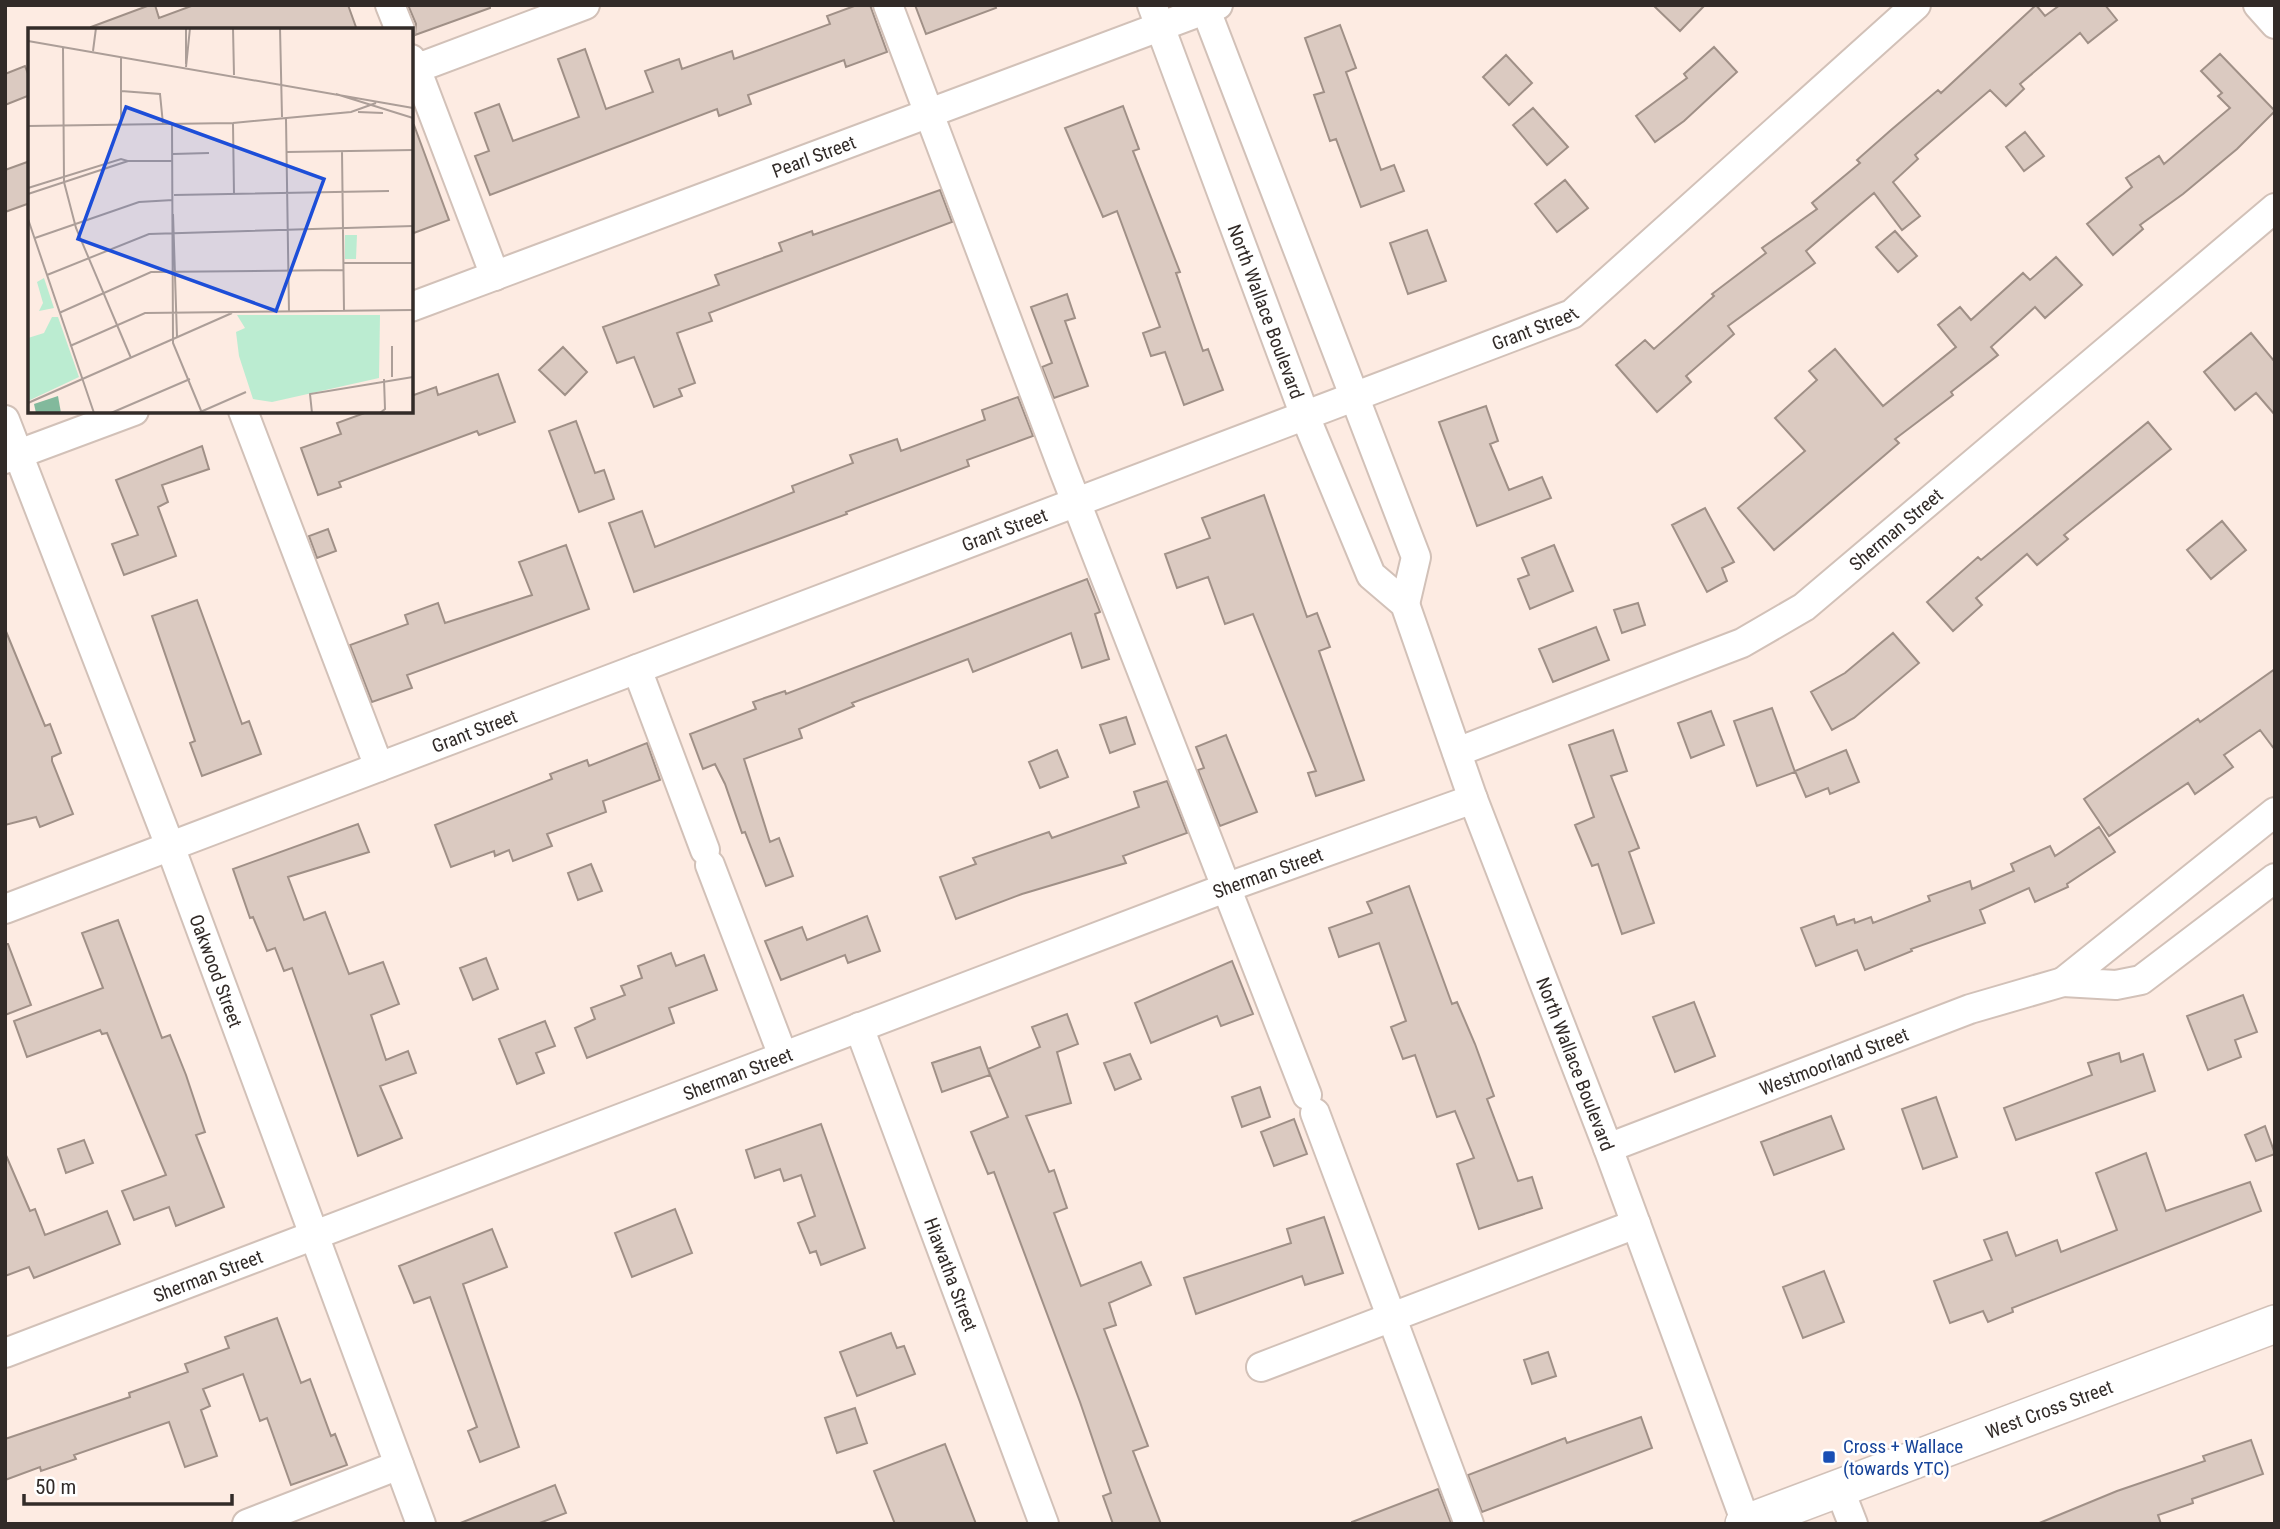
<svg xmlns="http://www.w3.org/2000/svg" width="2280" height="1529" viewBox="0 0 2280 1529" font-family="'Roboto Condensed',sans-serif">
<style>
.building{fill:#dbcac1;stroke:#a09087;stroke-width:2}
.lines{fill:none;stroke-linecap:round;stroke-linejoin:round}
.minor-casing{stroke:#d2c1b8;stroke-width:32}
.major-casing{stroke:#d2c1b8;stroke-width:40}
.minor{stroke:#fff;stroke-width:28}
.major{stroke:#fff;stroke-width:37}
.transit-dot{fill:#1a4fb4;stroke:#fff;stroke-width:2.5}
.labels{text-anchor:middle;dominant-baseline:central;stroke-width:5;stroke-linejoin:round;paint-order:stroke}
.street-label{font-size:19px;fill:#322b28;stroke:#fff}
.transit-label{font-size:19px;fill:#164399;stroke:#fff;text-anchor:start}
.inset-road{fill:none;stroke:#ac9e98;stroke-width:2}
.view{fill:#1d4ed8;fill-opacity:0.15;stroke:#1d4ed8;stroke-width:3.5}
.inset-edge{fill:none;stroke:#322b28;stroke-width:3.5}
</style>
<rect width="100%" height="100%" fill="#fdebe2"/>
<!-- building -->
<path class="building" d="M150 5H155L159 18 194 5H348L357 30H91V27Z
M408 5H490V8L415 35 416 24Z
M857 5H870L887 52 846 67 844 60 748 95 751 104 719 116 717 109 490 195 475 156 489 151 475 113 499 104 513 141 579 117 558 59 585 49 606 109 653 92 645 71 679 59 682 69 732 51 734 59 830 24 827 16Z
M915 5H995L996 8 926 34Z
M1653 5H1705L1680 31Z
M2036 5 2045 16 2060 5H2105L2117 20 2088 43 2080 33 2020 84 2024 89 2006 106 1990 90 1915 155 1918 159 1893 182 1920 216 1902 230 1874 193 1806 251 1815 263 1728 326 1734 334 1686 376 1691 382 1657 412 1616 365 1645 340 1654 349 1714 296 1712 294 1766 253 1762 248 1817 209 1812 203 1860 163 1857 160 1891 130 1938 90 1941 93Z
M1340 25 1356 68 1346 72 1381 170 1394 165 1404 191 1361 207 1336 139 1330 141 1314 95 1324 92 1305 38Z
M1714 47 1737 72 1684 121 1655 142 1636 116 1687 78 1684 74Z
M2220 54 2275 111 2237 149 2183 194 2140 225 2143 229 2113 255 2087 224 2132 187 2126 178 2159 156 2164 164 2230 108 2218 96 2222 93 2201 71Z
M1506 55 1532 83 1509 105 1483 77Z
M25 66 30 79V95L5 105V74Z
M1123 106 1139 149 1133 151 1180 272 1176 273 1203 351 1208 349 1223 390 1184 405 1165 352 1151 356 1143 333 1160 327 1117 211 1103 217 1065 128Z
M1533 108 1568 147 1547 165 1513 125Z
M414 125 449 220 411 234V126Z
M2025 132 2044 156 2024 171 2006 147Z
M30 161V203L5 212V170Z
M1565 180 1588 208 1557 232 1535 204Z
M940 190 952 222 709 313 712 321 677 333 695 383 679 389 682 396 654 407 634 357 617 363 603 327 719 285 715 275 782 251 779 243 812 231 813 235Z
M1427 230 1446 281 1408 294 1390 243Z
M1895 231 1917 256 1898 272 1876 247Z
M2056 257 2082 285 2045 318 2035 307 1991 347 1998 355 1951 392 1953 395 1895 439 1899 443 1774 550 1738 508 1805 451 1775 418 1817 380 1809 371 1835 349 1883 406 1956 347 1938 325 1960 307 1971 320 2023 273 2030 280Z
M1067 294 1075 318 1065 321 1088 386 1054 398 1042 367 1052 363 1031 307Z
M2251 333 2275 362V415L2256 393 2235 410 2204 372Z
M563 347 587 372 565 395 539 370Z
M498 374 515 422 479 435 477 431 393 462 339 482 341 487 318 495 301 448 341 434 337 423 370 411H411V396L436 387 438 395Z
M1018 397 1033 436 967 460 969 466 846 512 847 514 634 592 609 523 642 511 655 547 794 492 792 486 853 463 850 455 897 439 901 451 985 420 982 410Z
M1486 406 1498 441 1490 444 1509 490 1542 477 1551 498 1477 526 1439 422Z
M576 421 595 473 604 470 614 499 579 512 549 431Z
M2148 422 2171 449 2064 535 2068 539 2037 565 2027 554 1976 598 1982 605 1953 631 1927 602 1978 557 1981 560Z
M202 446 209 469 162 485 168 502 158 507 176 556 124 575 112 544 138 535 116 480Z
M1264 495 1307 617 1317 613 1330 647 1319 651 1364 780 1316 796 1308 773 1316 771 1253 614 1225 624 1208 577 1177 588 1165 554 1210 538 1202 518Z
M1705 508 1734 562 1722 568 1727 581 1707 592 1672 525Z
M2222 521 2246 550 2211 579 2187 550Z
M328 529 336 551 317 558 309 536Z
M566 545 589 609 407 675 412 688 372 702 350 645 408 624 405 615 438 603 445 623 532 595 519 562Z
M1554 545 1573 591 1530 609 1518 579 1529 575 1522 558Z
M1087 579 1100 612 1095 614 1109 659 1082 668 1071 633 973 672 968 659 852 703 854 706 799 729 802 738 744 759 770 842 779 838 793 876 766 886 745 832 742 833 725 784 715 764 703 769 690 734 756 709 753 702 785 691 786 694Z
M197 600 242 724 249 721 261 754 202 776 190 743 195 741 152 616Z
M1638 603 1645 625 1622 633 1614 610Z
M1596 627 1609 660 1553 682 1539 649Z
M5 629 45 726 50 724 61 753 52 757V761L73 814 40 827 36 817 5 825Z
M1893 633 1919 663 1854 718 1832 730 1811 692 1845 673Z
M2275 669V750L2260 730 2224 755 2233 767 2195 794 2188 783 2109 836 2084 799 2198 719 2200 722Z
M1772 708 1795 772 1757 786 1734 721Z
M1711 711 1724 745 1691 758 1678 723Z
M1126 717 1135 744 1110 753 1100 725Z
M1613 730 1627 771 1611 776 1639 848 1629 852 1654 923 1622 934 1598 864 1592 866 1575 825 1594 817 1569 745Z
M1226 735 1257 812 1220 826 1198 770 1204 768 1196 747Z
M647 743 660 780 603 801 606 812 547 834 552 846 513 861 509 850 495 856 494 851 451 867 435 825 552 779 550 774 587 760 589 766Z
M1057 750 1068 777 1040 788 1029 762Z
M1846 750 1859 782 1830 794 1828 788 1806 797 1795 771Z
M1167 781 1187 833 1123 856 1126 863 1022 894 956 919 940 877 976 864 973 858 1049 832 1052 838 1139 807 1134 792Z
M358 824 369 852 288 877 304 920 325 912 349 974 383 962 399 1004 371 1015 386 1060 408 1051 416 1073 380 1086 402 1138 358 1156 292 968 284 971 275 948 267 951 253 917 250 918 233 869Z
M2099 827 2115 852 2067 884 2068 887 2035 902 2029 888 1980 910 1985 923 1911 949 1912 951 1865 970 1857 950 1816 966 1801 928 1834 916 1837 925 1854 919 1855 923 1871 917 1873 923 1930 901 1928 896 1970 881 1972 889 2014 871 2011 864 2050 846 2055 856Z
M591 864 602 891 578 900 568 873Z
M1409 886 1452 1004 1457 1002 1475 1044 1494 1096 1487 1099 1518 1181 1532 1177 1542 1208 1479 1229 1457 1164 1474 1158 1455 1111 1437 1117 1415 1055 1403 1059 1391 1027 1406 1021 1379 943 1339 957 1329 928 1372 913 1367 902Z
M867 916 880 951 848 963 845 955 781 980 765 941 802 927 807 940Z
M118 920 162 1038 170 1035 186 1075 205 1132 196 1135 224 1207 176 1226 169 1207 134 1220 122 1191 166 1175 107 1033 102 1034 100 1030 27 1057 14 1021 103 988 82 933Z
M5 944H8L31 1005 5 1015Z
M671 953 676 966 704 955 717 990 669 1008 674 1023 587 1058 575 1028 595 1019 591 1008 625 995 621 986 642 978 638 966Z
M486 958 498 989 473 1000 460 968Z
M1232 961 1253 1014 1221 1026 1217 1016 1151 1043 1135 1003Z
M2243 995 2257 1032 2235 1040 2241 1057 2208 1070 2187 1016Z
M1694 1002 1715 1056 1675 1072 1653 1017Z
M1067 1014 1078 1044 1057 1052 1071 1103 1026 1116 1049 1172 1054 1170 1067 1208 1054 1213 1081 1286 1141 1262 1151 1285 1109 1303 1116 1325 1104 1329 1148 1446 1133 1451 1161 1524H1113L1103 1496 1111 1493 1080 1402 994 1172 988 1174 971 1132 1008 1117 988 1069 1040 1047 1032 1027Z
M545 1021 555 1046 536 1053 544 1073 517 1084 499 1039Z
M980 1047 990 1075 942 1092 932 1063Z
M2119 1053 2121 1062 2143 1054 2155 1091 2016 1140 2004 1108 2092 1075 2088 1063Z
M1130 1054 1141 1079 1115 1090 1104 1063Z
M1260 1087 1270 1117 1242 1127 1232 1097Z
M1936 1097 1957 1157 1923 1169 1902 1109Z
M1831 1116 1844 1149 1774 1175 1761 1142Z
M1294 1119 1307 1154 1274 1166 1261 1132Z
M821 1124 865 1248 821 1265 816 1251 810 1253 798 1223 815 1216 801 1175 784 1181 780 1169 755 1178 746 1150Z
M2265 1126 2275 1154 2256 1161 2245 1135Z
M84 1140 93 1163 66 1173 58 1149Z
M5 1153 30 1211 35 1209 45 1235 107 1211 120 1244 34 1278 29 1267 5 1276Z
M2146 1153 2166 1211 2250 1182 2261 1211 2012 1308 2013 1312 1988 1322 1983 1311 1950 1323 1934 1281 1992 1260 1984 1240 2007 1232 2016 1256 2057 1240 2061 1252 2117 1230 2096 1173Z
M675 1209 692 1253 632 1277 615 1233Z
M1324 1217 1343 1273 1305 1285 1302 1276 1196 1314 1184 1278 1291 1243 1287 1229Z
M492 1229 507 1267 463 1284 519 1447 480 1462 468 1431 477 1427 430 1297 414 1303 399 1266Z
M1824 1271 1844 1322 1803 1338 1783 1287Z
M277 1318 301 1383 310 1379 331 1436 335 1434 347 1465 291 1485 267 1418 260 1421 243 1374 203 1389 210 1406 201 1410 217 1456 185 1467 169 1422 74 1455 76 1459 41 1471 40 1467 5 1480V1439L130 1397 129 1393 188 1372 185 1364 229 1348 225 1337Z
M891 1333 897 1348 904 1346 915 1374 857 1396 840 1352Z
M1548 1352 1556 1376 1532 1384 1524 1360Z
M855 1408 867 1443 837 1453 825 1418Z
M1641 1417 1652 1448 1482 1512 1468 1475 1565 1438 1567 1443Z
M2251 1440 2263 1474 2192 1499 2193 1503 2158 1515 2161 1524H2037L2117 1491 2205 1461 2203 1456Z
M945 1444 976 1524H895L874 1471Z
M555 1485 566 1513 537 1524H458Z
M1438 1489 1451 1523 1352 1524V1522Z"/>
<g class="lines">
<defs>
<g id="minor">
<path d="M390 5 400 30"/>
<path d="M888 5 1064 471 1307 1095"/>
<path id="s1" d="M1152 5 1305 416 1371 575 1405 604 1473 799 1608 1148 1746 1523"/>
<path d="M1204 5 1416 557 1405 604"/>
<path d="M2258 5 2275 24"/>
<path d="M411 59 415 69 585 5"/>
<path d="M422 84 495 276"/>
<path id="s2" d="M411 307 1218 5"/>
<path d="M243 411 379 767"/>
<path id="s3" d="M5 420 170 846 421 1524"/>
<path d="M5 459 134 411"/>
<path d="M637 669 705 850"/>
<path id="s4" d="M1457 752 1742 643 1804 607 2275 208"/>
<path d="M2275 812 2063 982 2116 985 2141 980 2275 878"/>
<path d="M710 865 783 1056"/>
<path id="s5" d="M5 909 1572 314 1916 5"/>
<path id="s6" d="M859 1027 1044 1524"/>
<path d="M1315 1113 1469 1524"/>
<path id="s7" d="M1608 1148 1970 1009 2063 982"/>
<path id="s8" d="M5 1353 1228 887 1473 799"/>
<path d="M1261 1367 1636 1224"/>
<path d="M1839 1488 1853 1524"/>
<path d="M247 1524 399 1465"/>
</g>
<g id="major">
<path id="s9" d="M1744 1524 2275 1324"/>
</g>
</defs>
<!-- minor casing -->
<use href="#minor" class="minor-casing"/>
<!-- major casing -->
<use href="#major" class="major-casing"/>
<!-- minor -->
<use href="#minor" class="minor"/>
<!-- major -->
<use href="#major" class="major"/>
</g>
<!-- markers -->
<rect class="transit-dot" x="1822" y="1450" width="14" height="14" rx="3.5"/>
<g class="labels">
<!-- street labels -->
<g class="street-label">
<text stroke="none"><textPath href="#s2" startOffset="430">Pearl Street</textPath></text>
<text stroke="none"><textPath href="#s1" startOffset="327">North Wallace Boulevard</textPath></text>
<text stroke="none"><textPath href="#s5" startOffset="1636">Grant Street</textPath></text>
<text stroke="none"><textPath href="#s5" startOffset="1069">Grant Street</textPath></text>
<text stroke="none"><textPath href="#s4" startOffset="497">Sherman Street</textPath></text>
<text stroke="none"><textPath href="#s5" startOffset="502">Grant Street</textPath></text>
<text stroke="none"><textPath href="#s8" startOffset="1351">Sherman Street</textPath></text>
<text stroke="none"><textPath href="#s3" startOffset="590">Oakwood Street</textPath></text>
<text stroke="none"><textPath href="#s7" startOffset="242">Westmoorland Street</textPath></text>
<text stroke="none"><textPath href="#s1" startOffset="1146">North Wallace Boulevard</textPath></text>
<text stroke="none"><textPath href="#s8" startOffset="784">Sherman Street</textPath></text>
<text stroke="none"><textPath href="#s8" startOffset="217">Sherman Street</textPath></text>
<text stroke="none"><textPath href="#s6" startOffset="264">Hiawatha Street</textPath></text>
<text stroke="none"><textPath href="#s9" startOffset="326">West Cross Street</textPath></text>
</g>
<!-- transit labels -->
<g class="transit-label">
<text x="1843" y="1446">Cross + Wallace<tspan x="1843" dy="22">(towards YTC)</tspan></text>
</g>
</g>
<!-- overview -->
<g transform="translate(28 28)">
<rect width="385" height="385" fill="#fdebe2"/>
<path d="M16 250 26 280 11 283 15 275 9 254ZM24 289H30L51 349 0 373V310L16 305Z" fill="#bbecd1"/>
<path d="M30 368 33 385H8L6 376Z" fill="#82b99c"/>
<path d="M317 207H329L328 231H317ZM209 287H352L351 350 244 374 225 371 211 328 208 304 217 300Z" fill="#bbecd1"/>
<path class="inset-road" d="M205 0 206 47M252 0 254 89M0 13 385 80M35 19 36 154 48 200 103 330M65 23 68 0M93 29V97M158 36V0M158 39 162 0M93 63 132 66 135 96M308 66 385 90M330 84 355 85M258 91 261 284M144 96 145 315 174 385M205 96 206 167M0 98 205 95 323 84 348 75M314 123 316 283M259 124 385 122M145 126 181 125M100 133H145M0 160 93 131 100 133 0 166M146 167 361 163M145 186 149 309M0 191 66 385M7 210 111 174 145 172M315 235H385M19 247 121 206 385 198M31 285 123 244 315 242M42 318 117 285 385 282M364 318V349M0 375 204 285M83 385 162 351M170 385 218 364M284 385 282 366 385 349M352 385 357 381 356 351"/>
<path class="view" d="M98 79 296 151 248 283 50 211Z"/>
<rect width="385" height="385" class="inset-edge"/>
</g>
<!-- border -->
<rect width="2280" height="1529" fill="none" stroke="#322b28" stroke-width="14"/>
<!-- scale -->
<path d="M24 1494v10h208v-10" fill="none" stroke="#322b28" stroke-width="3.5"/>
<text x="35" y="1494" font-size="21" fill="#322b28" stroke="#ffffff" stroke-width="5" paint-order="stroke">50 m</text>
</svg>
